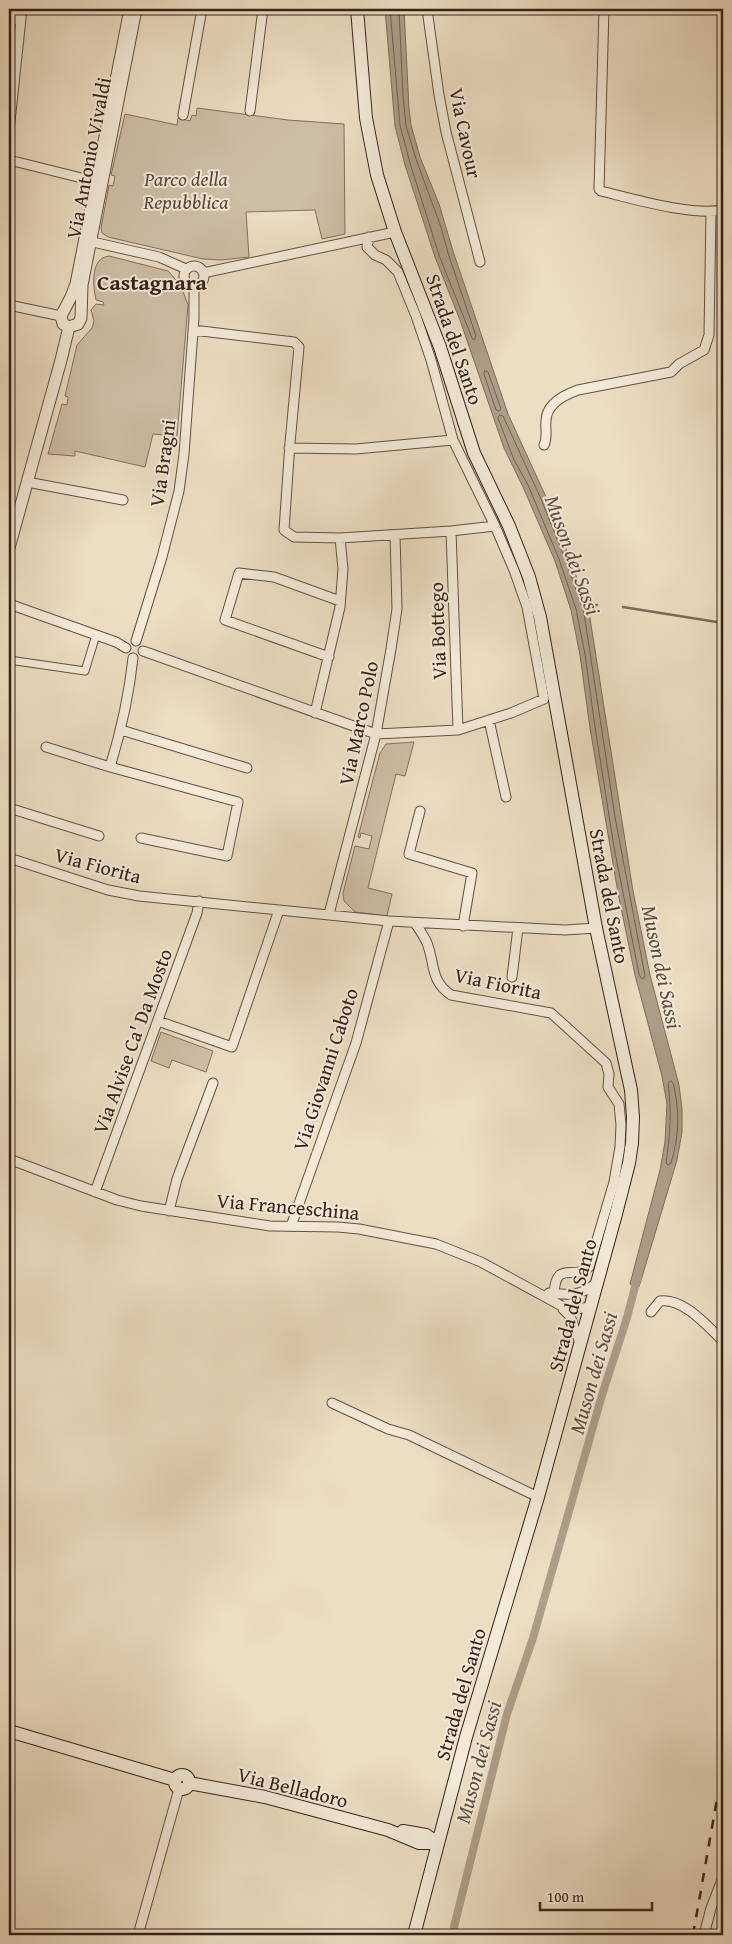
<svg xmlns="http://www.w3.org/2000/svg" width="732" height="1944" viewBox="0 0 732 1944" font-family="'Gentium Book Plus',serif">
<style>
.green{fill:#cdbea6;stroke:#80705f}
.water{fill:#ad9e89;stroke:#7d6c5c}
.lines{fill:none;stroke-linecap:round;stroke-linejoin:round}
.shore{stroke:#706050;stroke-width:1}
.stream{stroke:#7d6c5c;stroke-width:2.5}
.canal{stroke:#ad9e89;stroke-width:8}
.pedestrian-casing{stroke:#625143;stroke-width:9}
.minor-casing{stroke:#625143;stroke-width:11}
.tertiary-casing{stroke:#625143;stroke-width:13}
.secondary-casing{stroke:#342218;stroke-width:14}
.pedestrian{stroke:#f3ead8;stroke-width:7}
.minor{stroke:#f3ead8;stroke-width:9}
.tertiary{stroke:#f3ead8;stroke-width:11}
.secondary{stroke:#f3ead8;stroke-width:12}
.rail{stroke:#342218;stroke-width:2.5;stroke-dasharray:9 9;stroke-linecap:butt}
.labels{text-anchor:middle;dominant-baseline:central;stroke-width:4;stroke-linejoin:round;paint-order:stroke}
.street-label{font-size:20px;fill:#342218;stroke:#f3ead8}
.park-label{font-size:20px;font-style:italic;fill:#5a493c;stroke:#f3ead8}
.water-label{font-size:21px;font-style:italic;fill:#5e4d40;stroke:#f3ead8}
.quarter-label{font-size:22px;font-weight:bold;fill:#342218;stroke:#f3ead8}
</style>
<rect width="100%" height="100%" fill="#ecdec3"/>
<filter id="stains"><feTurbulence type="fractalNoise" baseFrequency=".004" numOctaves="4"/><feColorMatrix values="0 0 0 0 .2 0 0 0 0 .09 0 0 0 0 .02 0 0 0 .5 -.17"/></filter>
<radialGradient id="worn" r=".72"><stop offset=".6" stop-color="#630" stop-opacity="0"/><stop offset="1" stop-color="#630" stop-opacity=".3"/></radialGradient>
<!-- green -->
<path class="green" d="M197 108 288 120 344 124 345 234 322 239 315 210 246 212 249 257 221 260 203 259 108 237 102 233 101 228 109 185 113 186 115 176 111 175 125 114 177 125 178 118 190 121 192 115 196 116Z
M109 256 168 271 181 286 188 305 177 436 153 434 145 467 75 451V456L48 454 62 404 67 405 68 397 65 396 77 345 92 328 94 321 91 310 96 304 104 305 103 302 96 300C93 286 90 258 109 256Z
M414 742 405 776 396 774 368 888 392 894 387 916 355 912 344 901 343 893 355 846 369 849 372 836 361 833 360 838 358 837 380 753 386 744Z
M161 1032 213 1051 206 1072 172 1060 169 1068 151 1061Z"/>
<!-- water -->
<path class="water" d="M385 9H404L409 109 411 125 420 157 439 204 453 251 508 414 546 497 570 559 589 612 633 891 650 975 679 1085 682 1109V1132L677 1160 639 1287 630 1284 660 1170 665 1142 667 1104 662 1076 635 975 618 893 590 728 580 655 571 610 555 561 523 487 504 448 460 320 435 257 405 165 395 126Z"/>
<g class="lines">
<!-- shore -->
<path class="shore" d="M390 9 400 125 410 163 439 255 472 338 474 340 476 336 448 253 441 227 416 159 406 126 403 96 399 9
M485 371 488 372 501 409 499 411 496 410 484 374Z
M500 415 503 416 541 499 566 561 584 613 615 817 645 976 643 979 641 978 639 974 614 847 595 727 585 654 576 609 559 559 528 485 514 460 498 418Z
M671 1081 673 1083C680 1109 679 1138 671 1163L668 1165 666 1163C670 1136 672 1111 668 1084Z"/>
<!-- stream -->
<path class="stream" d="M584 607 597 605
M623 607 723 623"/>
<!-- canal -->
<path class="canal" d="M452 1935 507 1714 533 1638 602 1395 626 1321 638 1276"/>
<defs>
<path id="pedestrian" d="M9 660 85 671 96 635"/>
<path id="minor" d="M427 9 439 95 446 132 480 262
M604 9 599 189 601 191C634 199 691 216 723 210
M9 19 21 20
M250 111 263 9
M183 115 202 9
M9 131 22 9
M9 160 102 183
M84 240 159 257 186 269
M184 276a10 10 0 1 1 20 0a10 10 0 1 1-20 0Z
M203 273 395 232
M9 305 61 316
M193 330 294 342 299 347 290 443 284 530 294 537 340 538 451 531 495 526
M544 445C548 437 545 430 546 421 546 404 564 395 578 390L671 372 679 364 704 350 709 335 711 212
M289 448 356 449 453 440
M27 482 123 500
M451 531 458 730
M9 604 116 642 126 648
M136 641 162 557 179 491 184 454 194 318V286
M143 651 376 734 458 730 511 713 544 699 527 607 514 570 495 526 453 440 431 360 416 316 398 272 386 260 375 255 367 247 369 237
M329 657 225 620 239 573 274 577 340 601
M315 713 340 607 343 569 340 538
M489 720 506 797
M121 730 247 768
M46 747 110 767 238 802 227 856 141 838
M110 767C121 731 129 695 133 658
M9 808 99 836
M420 811 409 854 472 873 463 926
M9 858 108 890 139 896 389 921 565 930 596 928
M329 914 376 734 391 649 397 609 395 535
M415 923C419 929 424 936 427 943 435 963 430 981 451 995L551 1013 606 1063 609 1074 608 1087 619 1104 621 1125 620 1147 614 1182 589 1267C573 1281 556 1259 554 1294
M512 977 518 928
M158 1021 232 1047 279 910
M9 1159 117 1200 141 1206 270 1226 338 1227 359 1229 436 1244 481 1262 569 1310 590 1307
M95 1192 197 913 199 901
M169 1211 177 1179 213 1083
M291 1226 356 1043 389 921
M549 1293C570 1295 580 1297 597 1282
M563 1309 570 1316 580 1343
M651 1312 660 1301C683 1297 708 1327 723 1341
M332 1403 388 1429 409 1435 538 1497
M138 1935 179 1789
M704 1935 711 1908 723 1877"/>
<path id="tertiary" d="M130 9 76 284 71 297 61 316 63 324 69 327 78 324 81 318 82 285 136 9
M9 548 61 360 69 327"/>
<path id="secondary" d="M357 9 366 118 377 175 395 232 440 347 474 453 509 526 529 577 540 617 596 928 631 1090 633 1117 632 1143 629 1163 616 1214 538 1497 466 1737 414 1935
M9 1731 175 1780
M175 1782a7 7 0 1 1 14 0a7 7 0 1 1-14 0Z
M189 1783 265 1797 388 1830 419 1843H438
M403 1831 426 1835 438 1843"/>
</defs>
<!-- pedestrian casing -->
<use href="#pedestrian" class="pedestrian-casing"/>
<!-- minor casing -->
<use href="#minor" class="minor-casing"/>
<!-- tertiary casing -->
<use href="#tertiary" class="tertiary-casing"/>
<!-- secondary casing -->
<use href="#secondary" class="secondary-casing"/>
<!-- pedestrian -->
<use href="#pedestrian" class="pedestrian"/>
<!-- minor -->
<use href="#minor" class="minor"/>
<!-- tertiary -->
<use href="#tertiary" class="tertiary"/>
<!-- secondary -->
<use href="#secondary" class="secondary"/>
<!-- rail -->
<path class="rail" d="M693 1935 723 1765"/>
</g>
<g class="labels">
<!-- street labels -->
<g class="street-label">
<text transform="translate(466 133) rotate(78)">Via Cavour</text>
<text transform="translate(88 158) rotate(-79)">Via Antonio Vivaldi</text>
<text transform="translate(455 339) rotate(71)">Strada del Santo</text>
<text transform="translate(162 463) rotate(-82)">Via Bragni</text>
<text transform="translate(437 631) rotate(-92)">Via Bottego</text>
<text transform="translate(358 723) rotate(-78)">Via Marco Polo</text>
<text transform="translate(98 865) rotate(15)">Via Fiorita</text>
<text transform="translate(610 896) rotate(79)">Strada del Santo</text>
<text transform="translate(498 983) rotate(12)">Via Fiorita</text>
<text transform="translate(132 1041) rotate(-70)">Via Alvise Ca' Da Mosto</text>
<text transform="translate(325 1069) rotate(-72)">Via Giovanni Caboto</text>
<text transform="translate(288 1206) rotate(5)">Via Franceschina</text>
<text transform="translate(572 1305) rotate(-75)">Strada del Santo</text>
<text transform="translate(460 1694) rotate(-74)">Strada del Santo</text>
<text transform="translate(293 1787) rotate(14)">Via Belladoro</text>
</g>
<!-- park labels -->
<g class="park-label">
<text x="186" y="178">Parco della<tspan x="186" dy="23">Repubblica</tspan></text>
</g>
<!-- water labels -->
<g class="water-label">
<text transform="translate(573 555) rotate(70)">Muson dei Sassi</text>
<text transform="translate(662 967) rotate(78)">Muson dei Sassi</text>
<text transform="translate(593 1373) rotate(-74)">Muson dei Sassi</text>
<text transform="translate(478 1762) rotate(-75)">Muson dei Sassi</text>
</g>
<!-- quarter labels -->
<g class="quarter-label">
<text x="152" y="282">Castagnara</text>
</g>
</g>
<!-- margin -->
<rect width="732" height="1944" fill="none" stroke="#ecdec3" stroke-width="30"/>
<rect x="10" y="10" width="712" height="1924" fill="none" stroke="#342218" stroke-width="2.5"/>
<rect x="15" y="15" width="702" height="1914" fill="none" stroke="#342218"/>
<!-- scale -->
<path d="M540 1902v8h112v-8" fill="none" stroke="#342218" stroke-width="2.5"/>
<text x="547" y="1902" font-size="15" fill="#342218" stroke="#f3ead8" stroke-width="4" paint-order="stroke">100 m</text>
<rect width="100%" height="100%" filter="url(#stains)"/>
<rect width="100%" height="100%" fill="url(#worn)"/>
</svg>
